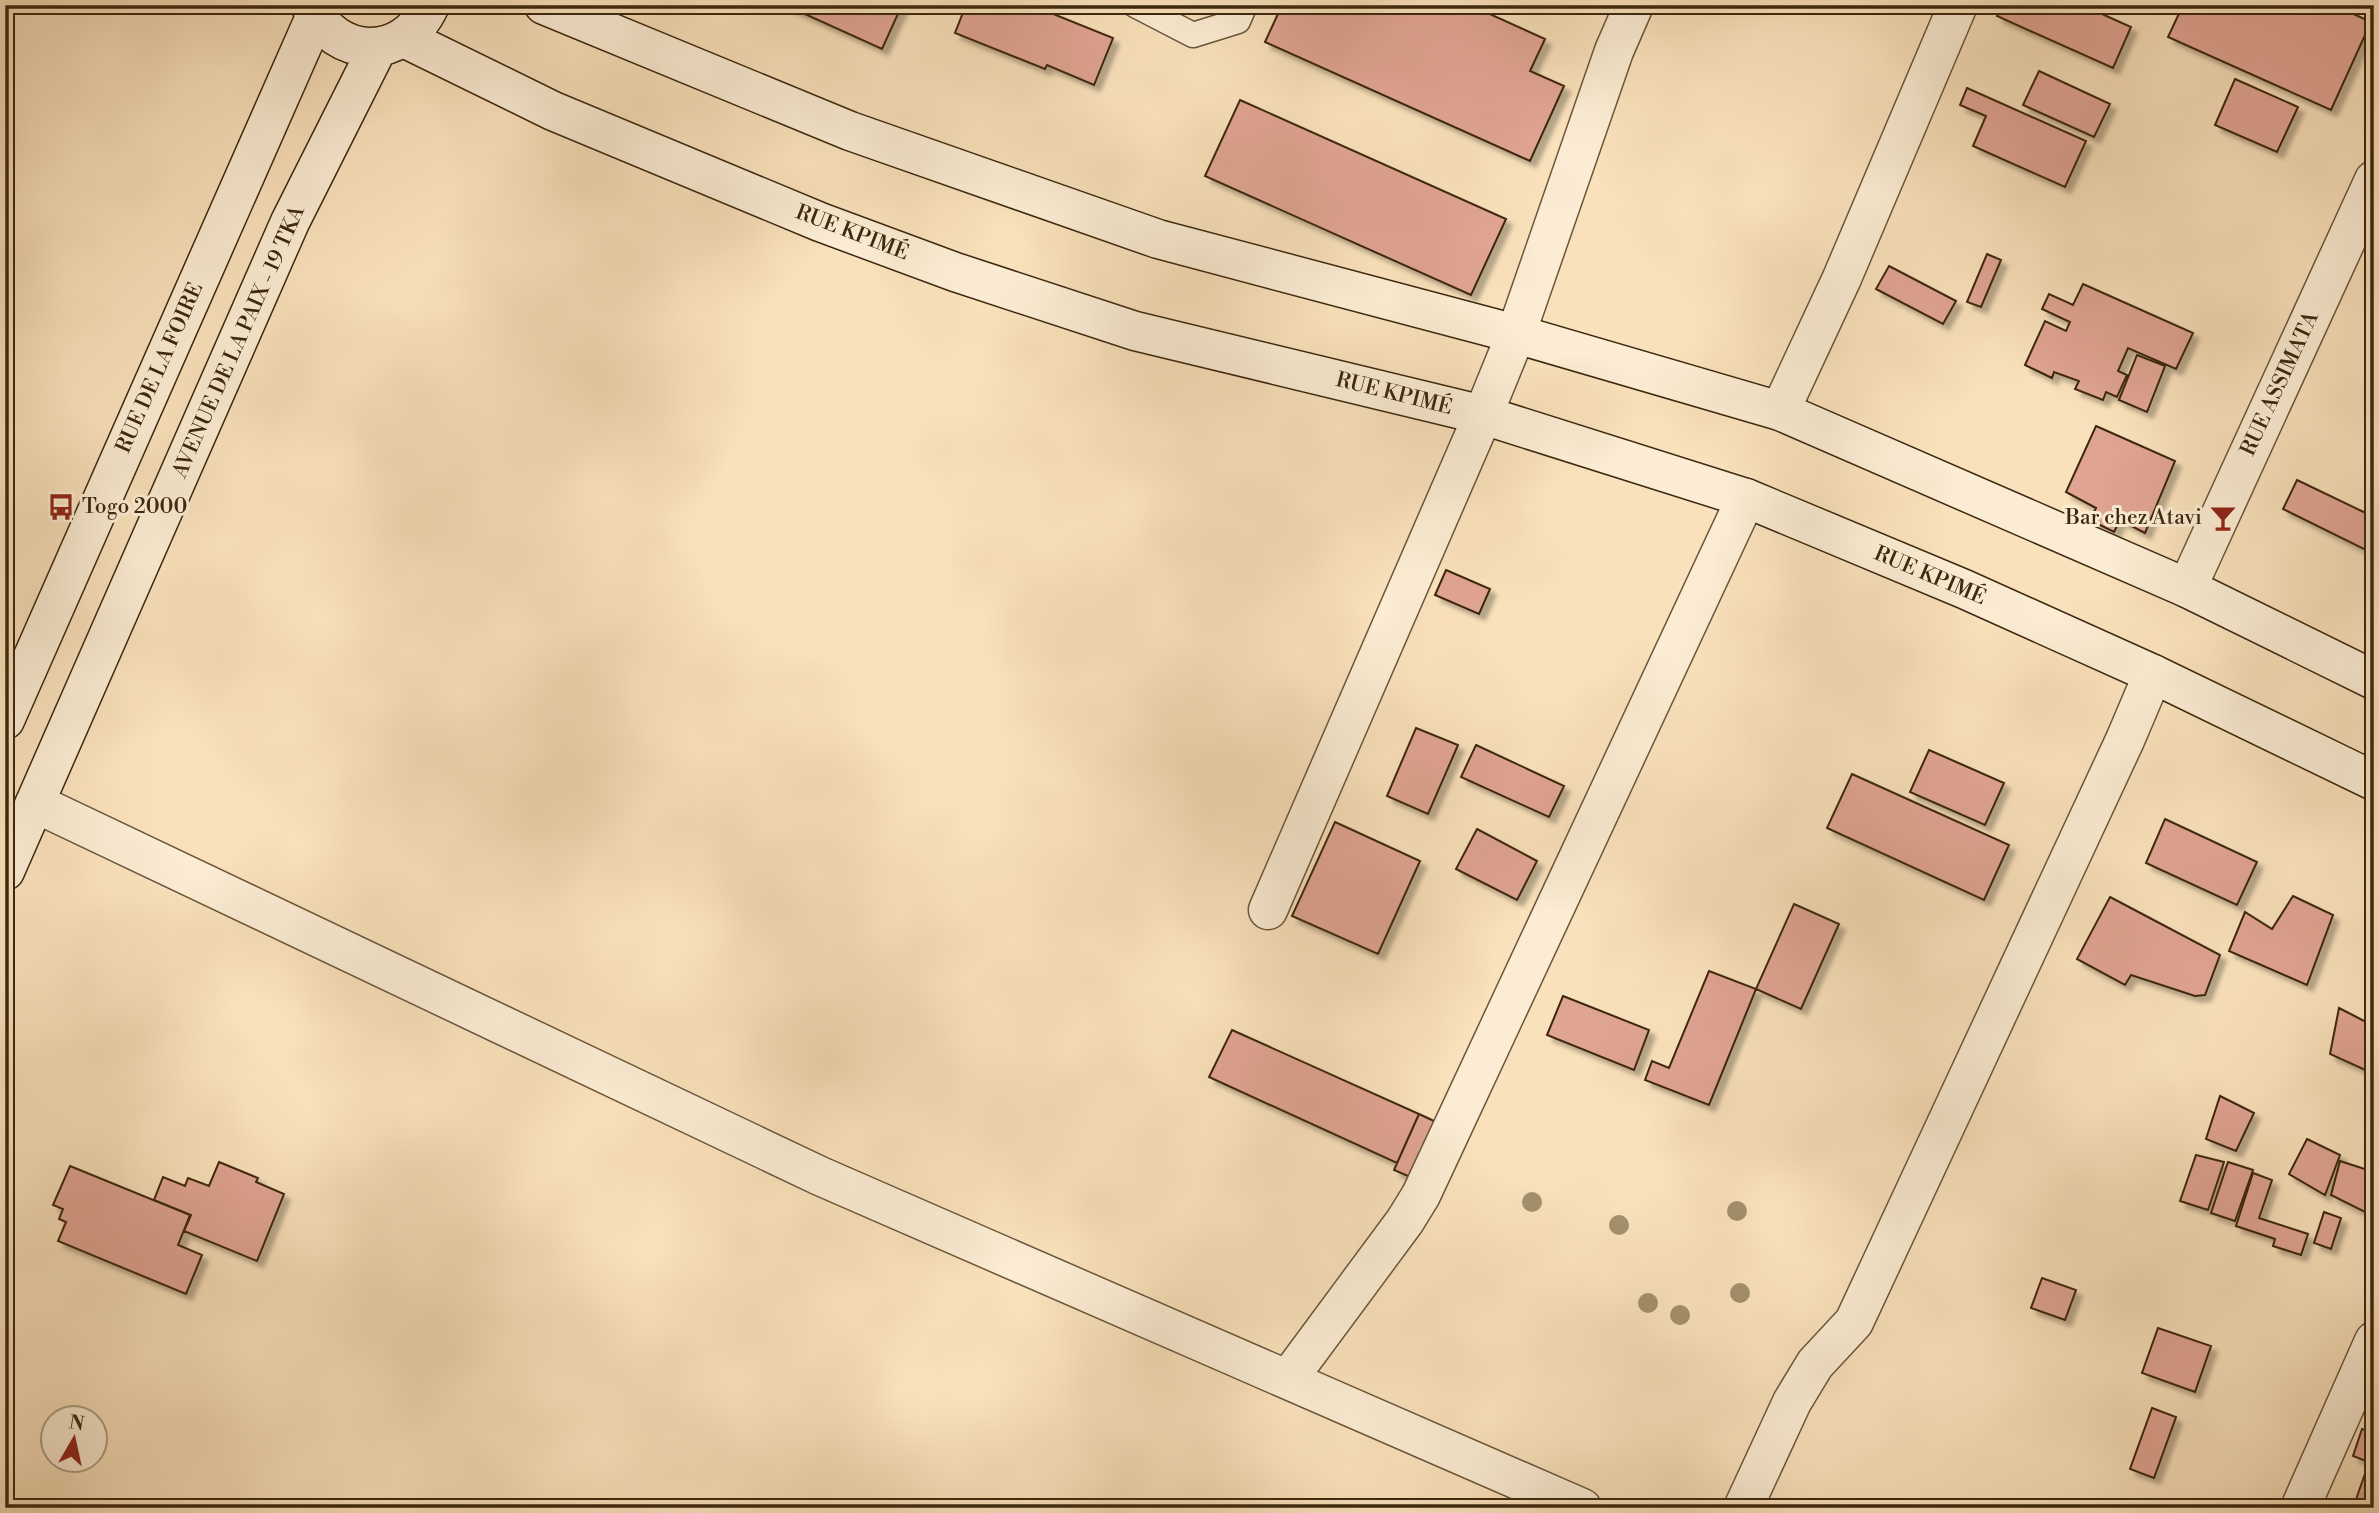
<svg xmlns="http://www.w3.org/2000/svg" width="2379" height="1513" viewBox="0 0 2379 1513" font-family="'Libre Bodoni',serif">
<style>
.building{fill:#e0a492;stroke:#3c280f;stroke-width:2;filter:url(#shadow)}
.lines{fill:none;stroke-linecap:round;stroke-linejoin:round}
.service-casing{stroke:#6b563a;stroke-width:27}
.minor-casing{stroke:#6b563a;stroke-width:41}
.secondary-casing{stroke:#3c280f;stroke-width:41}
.service{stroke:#fbecd3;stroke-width:24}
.minor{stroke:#fbecd3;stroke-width:38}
.secondary{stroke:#fbecd3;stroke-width:38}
.tree{fill:#a4906d}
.labels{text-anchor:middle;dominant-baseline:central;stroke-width:6;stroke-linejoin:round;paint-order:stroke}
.street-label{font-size:21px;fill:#3c280f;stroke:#fbecd3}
.poi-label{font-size:21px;fill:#3c280f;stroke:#fbecd3;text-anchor:start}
</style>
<defs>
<filter id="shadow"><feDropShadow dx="6" dy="6" stdDeviation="2" flood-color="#0004"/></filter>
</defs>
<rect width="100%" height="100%" fill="#f9e1bb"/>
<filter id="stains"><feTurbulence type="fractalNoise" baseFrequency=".00286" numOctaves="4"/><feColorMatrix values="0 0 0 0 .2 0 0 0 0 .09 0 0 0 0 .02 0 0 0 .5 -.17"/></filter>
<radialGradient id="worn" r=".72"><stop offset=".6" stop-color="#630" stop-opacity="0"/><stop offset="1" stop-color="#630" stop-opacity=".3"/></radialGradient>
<!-- building -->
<path class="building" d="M785 5H902L882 49Z
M966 5H1031L1113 38 1094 85 1047 65 1045 69 955 33Z
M1282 5H1470L1545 39 1530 71 1564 86 1530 161 1265 42Z
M2002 5H2082L2131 27 2113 68 1997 16Z
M2183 5H2334L2371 22 2331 110 2168 37Z
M2039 71 2110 104 2094 137 2023 105Z
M2235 79 2298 107 2277 152 2215 125Z
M1967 88 2086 141 2065 187 1973 146 1986 116 1960 105Z
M1240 100 1506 219 1471 295 1205 176Z
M1987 254 2001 260 1981 307 1967 302Z
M1889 266 1956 301 1943 324 1876 289Z
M2083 284 2193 333 2176 369 2128 348 2118 371 2127 375 2117 397 2106 392 2103 400 2075 389 2079 381 2054 372 2052 378 2025 365 2045 321 2066 331 2070 322 2042 309 2049 294 2073 305Z
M2137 355 2165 366 2147 412 2119 400Z
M2096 426 2175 461 2145 533 2120 520 2114 532 2090 520 2096 508 2066 492Z
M2297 480 2374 517V554L2283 509Z
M1446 570 1490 589 1479 614 1435 595Z
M1416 728 1458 745 1428 814 1387 796Z
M1476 745 1564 786 1549 817 1461 777Z
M1929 750 2004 783 1985 825 1910 792Z
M1852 774 2009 845 1984 900 1827 828Z
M2165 819 2257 862 2237 905 2146 863Z
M1335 822 1420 861 1378 954 1292 916Z
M1477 829 1537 861 1517 900 1456 869Z
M2293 896 2333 915 2307 985 2229 951 2245 912 2272 929Z
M2110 897 2220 955 2205 995 2195 996 2131 975 2125 985 2077 959Z
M1794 904 1839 924 1801 1009 1756 989Z
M1709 971 1756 989 1709 1105 1645 1080 1652 1061 1669 1068Z
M1563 996 1649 1030 1634 1070 1547 1035Z
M2339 1008 2374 1026V1074L2330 1054Z
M1232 1030 1419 1114 1397 1163 1209 1077Z
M2220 1096 2254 1113 2236 1151 2206 1139Z
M1419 1114 1447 1127 1422 1182 1394 1170Z
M2307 1139 2340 1155 2325 1195 2289 1174Z
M2196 1155 2224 1162 2208 1210 2180 1201Z
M2340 1161 2374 1172 2373 1216 2331 1195Z
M219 1162 258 1178 256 1182 284 1194 257 1261 184 1231 191 1215 154 1200 163 1177 185 1186 188 1178 209 1186Z
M2228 1162 2253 1170 2235 1221 2211 1213Z
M70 1166 190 1215 178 1245 202 1255 186 1294 58 1241 66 1222 59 1219 63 1209 53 1205Z
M2253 1173 2272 1180 2259 1218 2308 1234 2301 1255 2273 1246 2275 1239 2236 1226Z
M2324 1212 2341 1218 2331 1249 2314 1243Z
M2042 1278 2076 1290 2065 1320 2031 1308Z
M2158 1328 2211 1346 2195 1392 2142 1373Z
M2152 1408 2176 1417 2154 1478 2130 1469Z
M2362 1429 2374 1433V1464L2353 1456Z
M2367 1468 2374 1471V1508H2353Z"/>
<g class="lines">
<defs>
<path id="service" d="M1135 5 1193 35 1238 21 1245 5"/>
<path id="minor" d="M1780 411 1842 278 1958 5
M2187 588 2374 180
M35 803 820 1176 1582 1508
M1268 910 1483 415 1516 334 1614 51 1634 5
M1288 1379 1405 1221 1421 1195 1746 498
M1743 1508 1792 1402 1815 1364 1854 1322 2125 740 2153 674
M2300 1508 2374 1341"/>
<path id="secondary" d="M310 5C336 60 404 62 430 5
M544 5 850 131 1158 239 1516 334 1780 411 2187 588 2374 680
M404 38 553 111 820 222 955 272 1135 331 1483 415 1746 498 1964 589 2153 674 2374 781
M5 720 315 17
M5 871 290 222 378 47"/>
</defs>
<!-- service casing -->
<use href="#service" class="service-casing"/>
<!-- minor casing -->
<use href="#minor" class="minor-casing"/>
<!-- secondary casing -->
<use href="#secondary" class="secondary-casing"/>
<!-- service -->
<use href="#service" class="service"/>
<!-- minor -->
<use href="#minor" class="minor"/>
<!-- secondary -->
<use href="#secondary" class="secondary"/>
</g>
<!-- trees -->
<g class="tree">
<circle cx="1532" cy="1202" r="10"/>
<circle cx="1737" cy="1211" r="10"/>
<circle cx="1619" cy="1225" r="10"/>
<circle cx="1740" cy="1293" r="10"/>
<circle cx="1648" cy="1303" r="10"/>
<circle cx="1680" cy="1315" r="10"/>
</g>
<!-- icons -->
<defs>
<symbol id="bus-bare" viewBox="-9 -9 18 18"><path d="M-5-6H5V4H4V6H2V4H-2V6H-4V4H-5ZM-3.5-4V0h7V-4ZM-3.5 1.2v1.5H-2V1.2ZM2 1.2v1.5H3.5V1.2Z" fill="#8f2418" stroke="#fbecd3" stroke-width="2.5" paint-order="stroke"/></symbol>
<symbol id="bar-bare" viewBox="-9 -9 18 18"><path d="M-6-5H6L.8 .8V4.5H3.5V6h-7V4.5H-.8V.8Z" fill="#8f2418" stroke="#fbecd3" stroke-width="2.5" paint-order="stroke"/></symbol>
</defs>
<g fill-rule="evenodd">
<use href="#bus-bare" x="42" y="488" width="38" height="38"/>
<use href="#bar-bare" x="2204" y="499" width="38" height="38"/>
</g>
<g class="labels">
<!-- street labels -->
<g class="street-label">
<text transform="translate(852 233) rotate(21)">RUE KPIMÉ</text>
<text transform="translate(239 342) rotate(-66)">AVENUE DE LA PAIX - 19 TKA</text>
<text transform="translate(160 368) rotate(-66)">RUE DE LA FOIRE</text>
<text transform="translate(2280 384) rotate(-65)">RUE ASSIMATA</text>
<text transform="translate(1394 394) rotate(14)">RUE KPIMÉ</text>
<text transform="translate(1930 576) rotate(23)">RUE KPIMÉ</text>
</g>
<!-- poi labels -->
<g class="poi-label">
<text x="82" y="507">Togo 2000</text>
<text x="2202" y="518" text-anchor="end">Bar chez Atavi</text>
</g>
</g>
<!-- margin -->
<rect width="2379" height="1513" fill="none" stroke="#f9e1bb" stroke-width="28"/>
<rect x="7" y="7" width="2365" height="1499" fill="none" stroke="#3c280f" stroke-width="3.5"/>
<rect x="14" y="14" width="2351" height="1485" fill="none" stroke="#3c280f" stroke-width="2"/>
<!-- north arrow -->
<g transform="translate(74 1439) rotate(9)"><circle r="33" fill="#fbecd3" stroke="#af9e85" stroke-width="2"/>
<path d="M0-5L12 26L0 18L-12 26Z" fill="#8f2418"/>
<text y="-10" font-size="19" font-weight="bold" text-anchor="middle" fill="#3c280f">N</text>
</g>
<rect width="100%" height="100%" filter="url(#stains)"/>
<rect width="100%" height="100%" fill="url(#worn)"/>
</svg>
